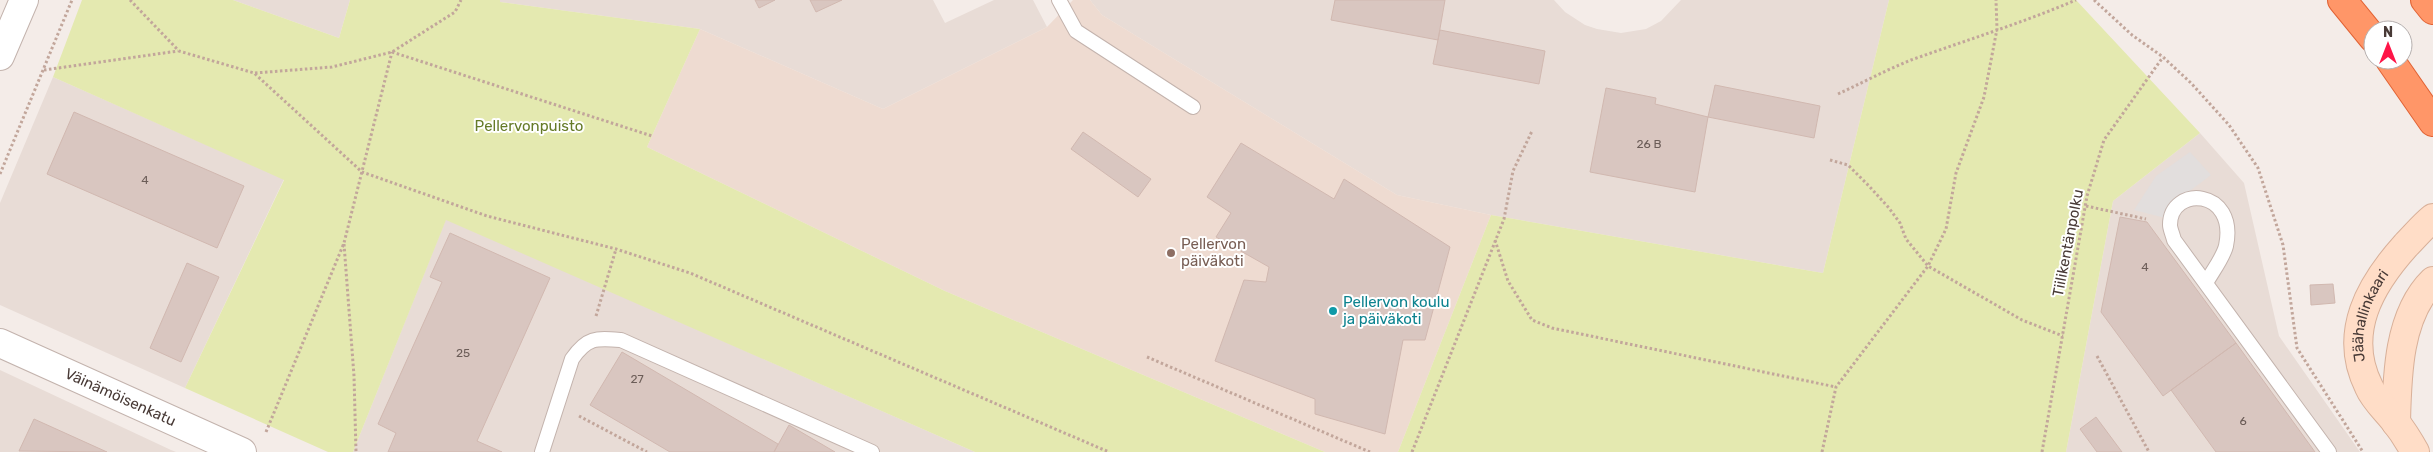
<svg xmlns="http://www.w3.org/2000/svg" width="2433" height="452" viewBox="0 0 2433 452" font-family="Rubik,sans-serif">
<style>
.residential{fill:#e8dcd6}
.education{fill:#eedbd1}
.green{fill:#e4e9b0}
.parking{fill:#e2dedd}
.building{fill:#d9c6c0;stroke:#d1b8b0}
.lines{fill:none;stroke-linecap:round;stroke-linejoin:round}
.lane-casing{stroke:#c3b3ad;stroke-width:16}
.street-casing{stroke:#c3b3ad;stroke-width:30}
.secondary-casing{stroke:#d8b099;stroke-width:30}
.highway-casing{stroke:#e16335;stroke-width:30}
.path{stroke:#c2a69b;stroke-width:3;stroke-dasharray:2.5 2.5;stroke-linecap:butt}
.lane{stroke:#fff;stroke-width:14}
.street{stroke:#fff;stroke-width:28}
.secondary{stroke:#ffddc7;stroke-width:28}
.highway{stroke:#ff9668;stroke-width:28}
.education-dot{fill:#8d6e63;stroke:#fff;stroke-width:2}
.culture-dot{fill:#0f9aa8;stroke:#fff;stroke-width:2}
.labels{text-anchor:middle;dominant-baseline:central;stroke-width:4;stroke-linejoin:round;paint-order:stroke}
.number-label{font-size:12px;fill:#6c5d58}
.park-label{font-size:15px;fill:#667b28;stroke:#fff}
.street-label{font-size:15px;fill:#483a36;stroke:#fff}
.education-label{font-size:15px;fill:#785e54;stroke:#fff;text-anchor:start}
.culture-label{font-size:15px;fill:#0d838f;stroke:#fff;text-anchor:start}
</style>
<rect width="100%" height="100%" fill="#f4ece8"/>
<!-- residential -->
<path class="residential" d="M233 0H350L339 38Z
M500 0H933L945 23 994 0H1033L1047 27 883 109 700 29 500 2Z
M1090 0H1554L1565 12 1585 25 1597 29 1621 33 1646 29 1661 21 1681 0H1889L1823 273 1491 215 1397 195 1102 15Z
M53 77 284 179 185 388 0 305V203Z
M2200 133 2244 183 2279 336 2360 452H2066L2113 201Z
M446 219 975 452H353Z
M0 370 171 450 176 452H0Z"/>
<!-- education -->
<path class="education" d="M1073 0H1090L1102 15 1397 195 1491 215 1398 452H1325L945 291 647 147 700 29 883 109 1047 27Z"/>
<!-- green -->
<path class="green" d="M82 0H233L339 38 350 0H500V2L700 29 647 147 945 291 1325 452H975L446 220 353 452H328L185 388 284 180 53 77Z
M1889 0H2076L2200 133 2113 201 2066 452H1398L1491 215 1823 273Z"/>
<!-- parking -->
<path class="parking" d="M2190 152 2211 175 2171 205 2165 218 2134 210 2156 176Z"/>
<!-- building -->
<path class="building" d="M755 0H775L759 8Z
M810 0H842L816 12Z
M1335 0H1445L1438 40 1331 20Z
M1440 30 1545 51 1539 84 1433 64Z
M1715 85 1820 106 1814 138 1708 117Z
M1606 88 1656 98 1655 104 1708 117 1695 192 1590 172Z
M74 112 244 186 217 248 47 174Z
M1083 132 1151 179 1138 197 1071 149Z
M1241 143 1334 199 1344 179 1450 247 1425 340H1403L1385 434 1315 414V399L1215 361 1244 280 1266 282 1269 267 1216 237 1231 213 1207 197Z
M2120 217 2147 222 2236 343 2163 396 2101 312Z
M450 233 550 278 477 441 502 452H388L396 433 378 424 442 282 430 277Z
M187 263 219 277 181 362 150 348Z
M2333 284 2335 303 2311 305 2310 285Z
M2236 343 2315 452H2216L2171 390Z
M622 352 778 444 774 452H670L590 405Z
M2096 417 2122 452H2097L2080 429Z
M34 419 107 452 19 451Z
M789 425 835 452H774Z"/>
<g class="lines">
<defs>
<path id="lane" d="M1059 0 1076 31 1193 107
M2206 283C2212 272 2223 258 2226 246 2238 188 2170 185 2170 225 2170 229 2173 235 2174 240L2329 452
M542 452 572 359C587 337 596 338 621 340L872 452"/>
<g id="street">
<path d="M0 56 24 0"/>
<path id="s1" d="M0 343 242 452"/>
</g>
<g id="secondary">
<path d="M2396 423C2397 377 2398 315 2433 281"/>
<path id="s2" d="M2415 452C2409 441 2402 430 2394 420 2386 410 2374 399 2369 387 2342 333 2370 285 2406 245 2415 236 2423 226 2433 218"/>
</g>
<path id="highway" d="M2342 0 2373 38
M2425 0 2433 10
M2390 60 2433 122"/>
</defs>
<!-- lane casing -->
<use href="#lane" class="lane-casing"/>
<!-- street casing -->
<use href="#street" class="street-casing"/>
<!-- secondary casing -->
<use href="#secondary" class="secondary-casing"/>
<!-- highway casing -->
<use href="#highway" class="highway-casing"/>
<!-- path -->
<path class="path" d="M130 0 179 51 254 73 362 172 487 216 616 249 690 273 1109 452
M2094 0 2132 35 2163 57 2191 83 2229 125 2258 168 2283 245 2297 348 2363 452
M392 52 652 136
M44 70 178 51
M255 73 332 67 392 52 455 12 461 0
M1838 94C1862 83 1886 70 1911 60 1967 40 2022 23 2076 0
M1830 160 1848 165 1869 186 1889 208 1900 223 1906 239 1928 266 2022 320 2063 336
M0 174 72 0
M2086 206 2146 219
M1495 240 1508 281 1532 320 1552 328 1836 387
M344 244 354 376 356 452
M596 316 616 249
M2097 356 2149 452
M1147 357 1370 452
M579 416 647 452
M266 432 344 243 392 52
M1412 452 1504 219 1513 171 1532 131
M1822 452 1836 387 1928 266 1946 229 1956 173 1984 97 1997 29 1996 0
M2042 452 2087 196 2104 140 2163 57"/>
<!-- lane -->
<use href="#lane" class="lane"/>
<!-- street -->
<use href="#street" class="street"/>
<!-- secondary -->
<use href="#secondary" class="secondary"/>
<!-- highway -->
<use href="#highway" class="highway"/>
</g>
<!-- markers -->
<circle class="education-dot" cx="1171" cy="253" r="5"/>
<circle class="culture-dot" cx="1333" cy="311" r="5"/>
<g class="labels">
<!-- number labels -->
<g class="number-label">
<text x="1649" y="144">26 B</text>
<text x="145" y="180">4</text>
<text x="2145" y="267">4</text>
<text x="463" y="353">25</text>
<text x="637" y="379">27</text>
<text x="2243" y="421">6</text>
</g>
<!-- park labels -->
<g class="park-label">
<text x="529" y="126">Pellervonpuisto</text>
</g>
<!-- street labels -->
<g class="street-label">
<text transform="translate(2068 243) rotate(-79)">Tiilikentänpolku</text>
<text stroke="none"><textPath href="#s2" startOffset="155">Jäähallinkaari</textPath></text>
<text stroke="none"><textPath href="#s1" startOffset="132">Väinämöisenkatu</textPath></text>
</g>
<!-- education labels -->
<g class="education-label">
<text x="1181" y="244">Pellervon<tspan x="1181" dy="17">päiväkoti</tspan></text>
</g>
<!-- culture labels -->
<g class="culture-label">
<text x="1343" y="302">Pellervon koulu<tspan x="1343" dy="17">ja päiväkoti</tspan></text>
</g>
</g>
<!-- north arrow -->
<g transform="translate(2388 45)"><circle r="24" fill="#ffffff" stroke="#b6b0af"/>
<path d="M0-4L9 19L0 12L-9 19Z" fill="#fe1547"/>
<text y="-8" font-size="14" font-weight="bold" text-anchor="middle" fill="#483a36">N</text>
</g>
</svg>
